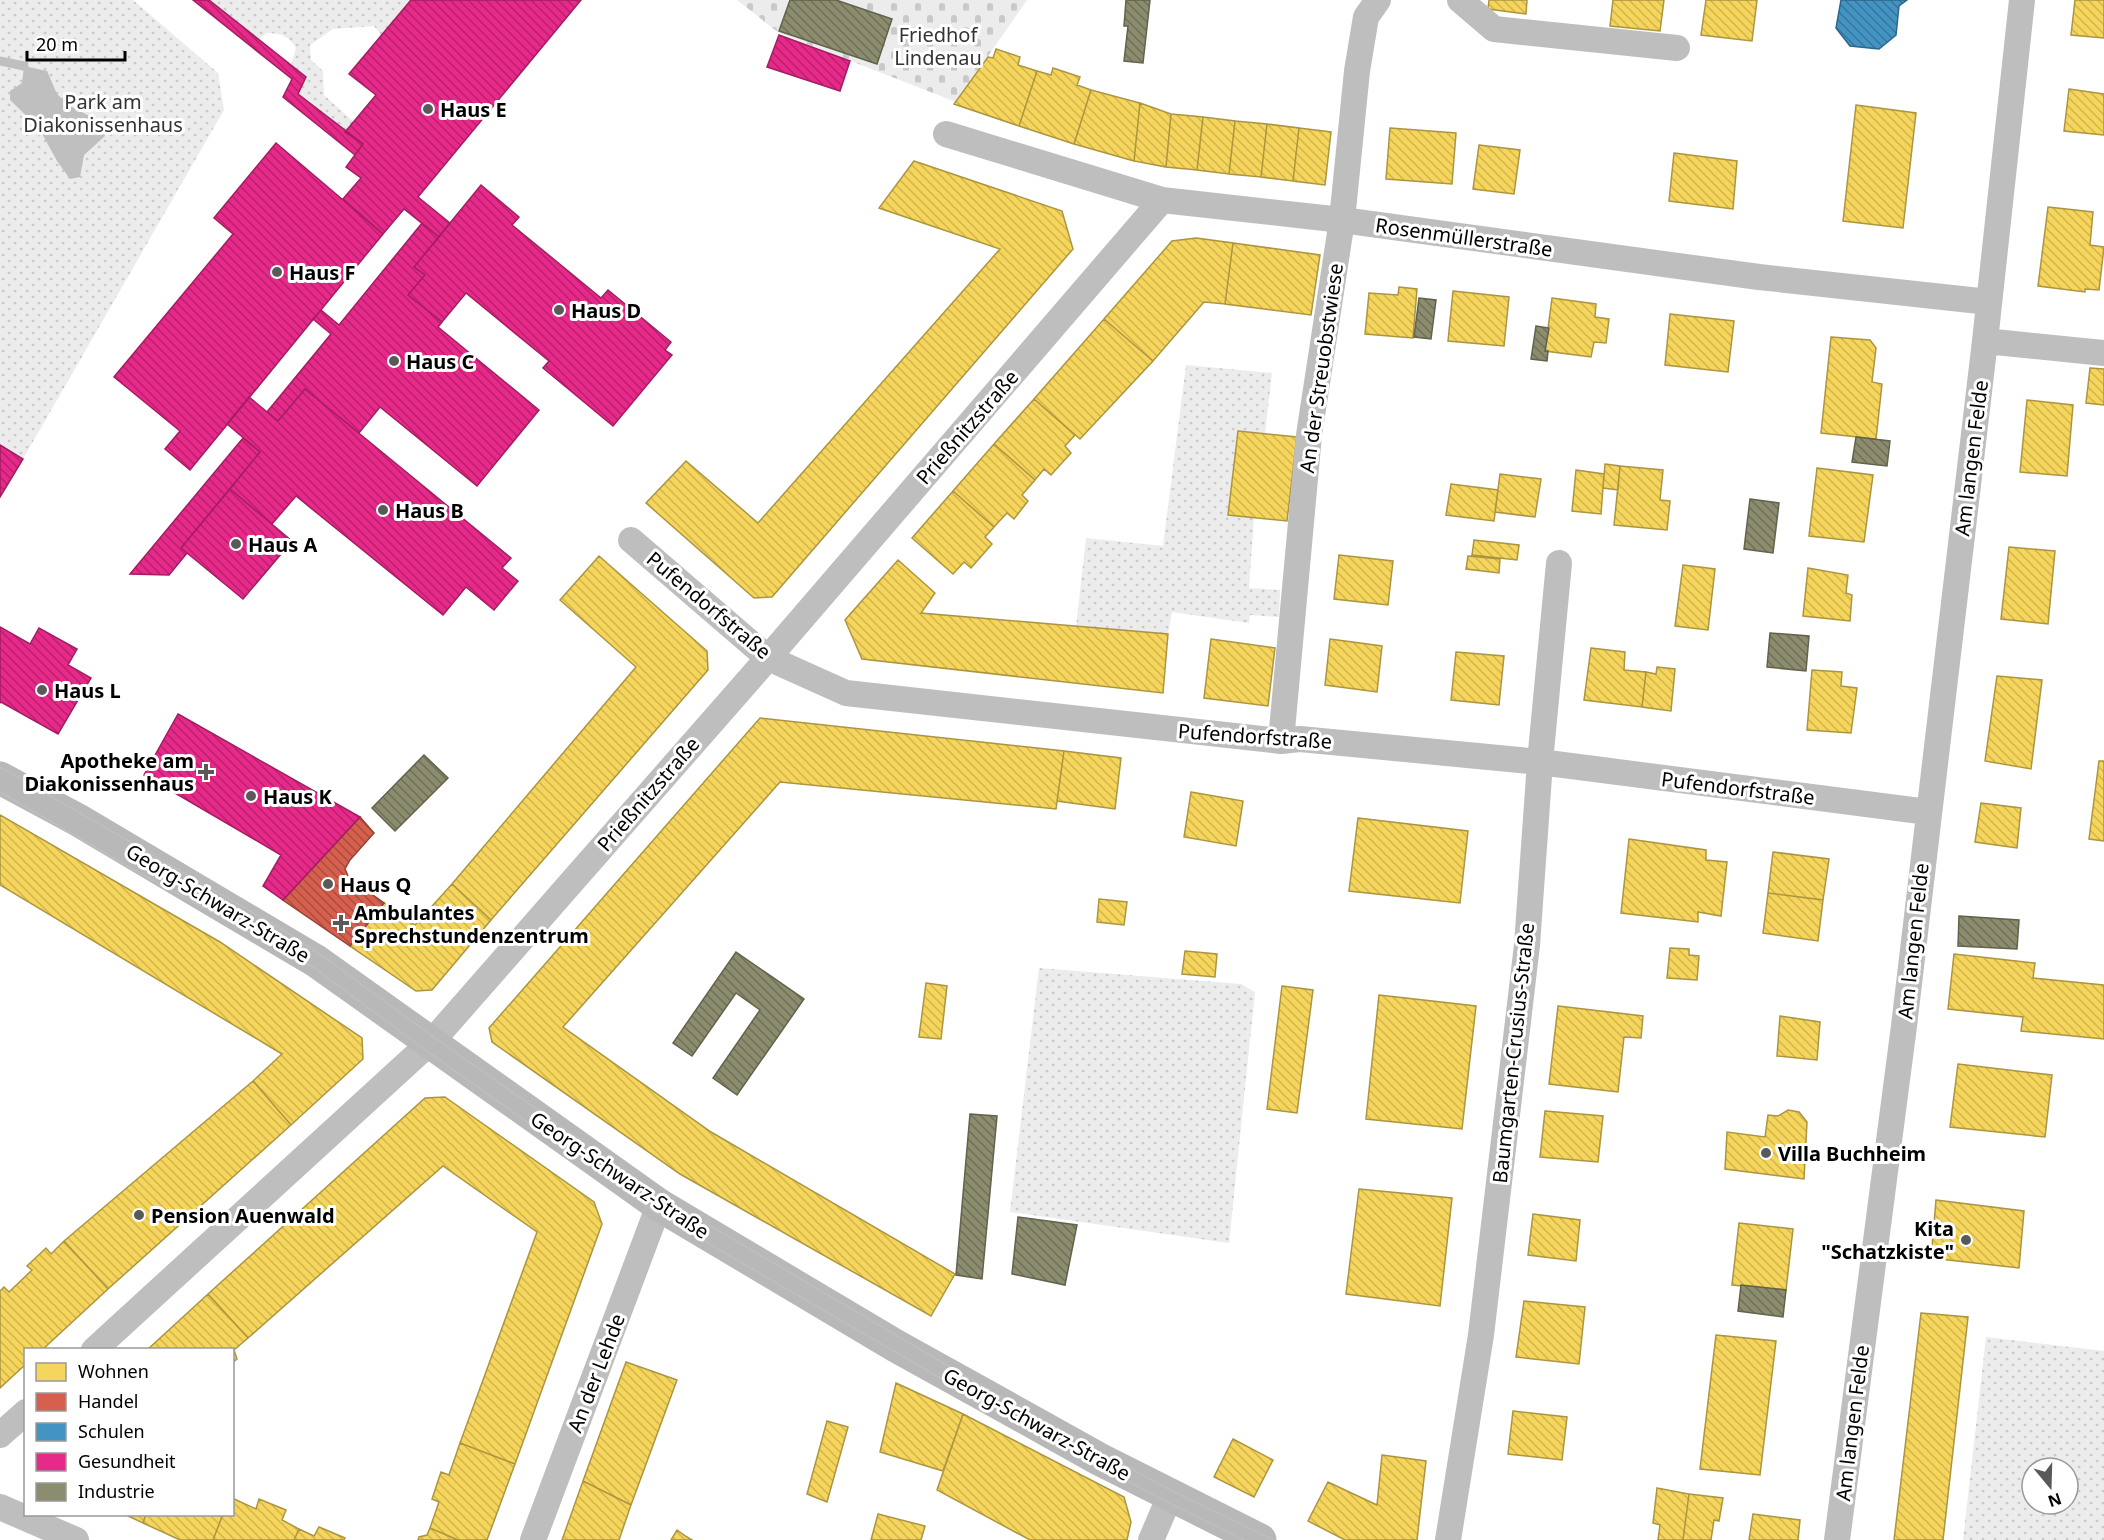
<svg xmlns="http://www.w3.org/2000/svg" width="2104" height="1540" viewBox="0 0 2104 1540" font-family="'Noto Sans',sans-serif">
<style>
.grass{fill:url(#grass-dots);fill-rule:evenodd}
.cemetery{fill:url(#cemetery-stones)}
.water{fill:#bfbfbf}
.homes{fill:url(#homes-back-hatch);stroke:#ac9540;stroke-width:1.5}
.shops{fill:url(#shops-back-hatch);stroke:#964336;stroke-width:1.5}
.schools{fill:url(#schools-back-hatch);stroke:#2f6788;stroke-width:1.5}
.health{fill:url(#health-back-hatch);stroke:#a21d61;stroke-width:1.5}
.industry{fill:url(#industry-back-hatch);stroke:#62624d;stroke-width:1.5}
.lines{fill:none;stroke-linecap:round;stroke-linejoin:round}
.stream{stroke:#bfbfbf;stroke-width:9}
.street{stroke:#bebebe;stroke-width:26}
.secondary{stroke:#b8b8b8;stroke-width:33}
.tram{stroke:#bebebe;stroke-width:1.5}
.poi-dot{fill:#595959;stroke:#fff;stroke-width:2}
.labels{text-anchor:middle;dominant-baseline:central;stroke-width:6;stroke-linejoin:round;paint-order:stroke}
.park-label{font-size:20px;fill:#333;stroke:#fff}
.poi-label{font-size:20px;font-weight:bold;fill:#000;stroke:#fff;text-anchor:start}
.street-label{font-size:20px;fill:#000;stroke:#fff}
</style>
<defs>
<pattern id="grass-dots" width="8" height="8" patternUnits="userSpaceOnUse" patternTransform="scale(1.5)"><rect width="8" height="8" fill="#ececec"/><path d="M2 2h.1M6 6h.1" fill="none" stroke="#c9c9c9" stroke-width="1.8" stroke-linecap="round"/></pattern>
<pattern id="cemetery-stones" width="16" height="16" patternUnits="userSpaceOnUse" patternTransform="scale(1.5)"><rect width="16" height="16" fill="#ececec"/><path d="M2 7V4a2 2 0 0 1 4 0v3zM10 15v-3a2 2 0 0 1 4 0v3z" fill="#c9c9c9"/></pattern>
<pattern id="homes-back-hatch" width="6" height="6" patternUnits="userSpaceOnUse" patternTransform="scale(1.5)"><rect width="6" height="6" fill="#f6d55c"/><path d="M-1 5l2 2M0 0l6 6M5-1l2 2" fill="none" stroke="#d1b54e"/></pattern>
<pattern id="shops-back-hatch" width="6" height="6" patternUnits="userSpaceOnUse" patternTransform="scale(1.5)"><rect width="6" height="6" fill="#d6604d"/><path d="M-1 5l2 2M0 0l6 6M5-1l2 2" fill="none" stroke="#ab4d3e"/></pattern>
<pattern id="schools-back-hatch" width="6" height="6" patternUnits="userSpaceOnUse" patternTransform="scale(1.5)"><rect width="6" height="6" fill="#4393c3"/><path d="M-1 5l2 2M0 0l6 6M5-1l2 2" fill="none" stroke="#36769c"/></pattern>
<pattern id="health-back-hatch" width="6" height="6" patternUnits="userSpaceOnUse" patternTransform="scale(1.5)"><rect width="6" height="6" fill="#e7298a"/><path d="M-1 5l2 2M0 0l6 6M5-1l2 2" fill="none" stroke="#b9216e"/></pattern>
<pattern id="industry-back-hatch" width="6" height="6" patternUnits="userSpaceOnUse" patternTransform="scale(1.5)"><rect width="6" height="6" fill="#8c8c6e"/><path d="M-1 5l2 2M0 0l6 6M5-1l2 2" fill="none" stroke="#707058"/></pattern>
</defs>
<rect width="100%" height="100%" fill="#fff"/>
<!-- grass -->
<path class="grass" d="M0 0H133L218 73 224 110 23 459 0 445Z
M210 0H411L382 36 374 26 333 29 310 45 311 60 323 71 324 95 354 122 345 132 298 94 306 77 291 65 296 48C289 36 280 33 267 33L259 39Z
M1186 365 1272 373 1265 434 1238 431 1254 518 1249 588 1280 590 1279 617 1250 615 1249 623 1172 612 1168 634 1076 627 1086 538 1163 546Z
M1039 968 1241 984 1255 992 1229 1243 1010 1212Z
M1986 1337 2104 1351V1540H1963ZM2032 1468H2068V1504H2032Z"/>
<!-- cemetery -->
<path class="cemetery" d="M737 0H1027L956 102 779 33Z"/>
<!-- water -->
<path class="water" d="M24 66 47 71 57 94 70 106 103 123 105 136 84 155 80 177 70 179 57 161 39 128 10 100V91L22 83Z"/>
<!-- homes -->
<path class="homes" d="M1489 0H1527L1526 14 1488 9Z
M1613 0H1664L1660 31 1610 26Z
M1706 0H1757L1752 41 1701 35Z
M2075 0H2104V38L2071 35Z
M996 49 1020 57 1018 65 1037 71 1019 126 954 104 988 57 993 58Z
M1053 68 1080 77 1077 85 1091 90 1074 144 1019 126 1037 71 1051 75Z
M2069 89 2104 94V135L2064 131Z
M1091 90 1140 103 1134 161 1074 144Z
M1140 103 1171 114 1166 167 1134 161Z
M1856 105 1916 113 1903 228 1843 221Z
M1171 114 1203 117 1197 170 1166 167Z
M1203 117 1235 121 1229 174 1197 170Z
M1235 121 1267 124 1261 177 1229 174Z
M1267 124 1299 128 1293 181 1261 177Z
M1299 128 1331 132 1325 185 1293 181Z
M1390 128 1456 133 1452 184 1386 179Z
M1479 145 1520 150 1514 194 1473 189Z
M1674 153 1737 161 1733 209 1669 201Z
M914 161 1062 211 1073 249 772 597 754 598 646 503 686 461 758 523 1000 249 879 208Z
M2048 207 2093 212 2090 245 2104 247 2099 290 2085 289V292L2038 286Z
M1196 238 1233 243 1225 304 1204 302 1153 361 1104 319 1172 241Z
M1233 243 1320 255 1311 315 1225 304Z
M1399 287 1417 289 1413 338 1365 334 1369 293 1398 295Z
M1453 291 1509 297 1504 346 1448 341Z
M1552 298 1596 304 1595 317 1609 319 1606 343 1594 342 1591 357 1545 351Z
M1670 314 1734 321 1728 372 1665 365Z
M1104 319 1153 361 1080 439 1034 399Z
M1831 337 1870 340 1876 348 1872 382 1882 384 1876 439 1821 433Z
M2090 368 2104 369V405L2086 403Z
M1034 399 1075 435 1065 446 1071 453 1051 475 1044 469 1035 480 994 444Z
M2027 400 2073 405 2067 476 2020 472Z
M1238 431 1297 437 1287 521 1228 515Z
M994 444 1035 480 1022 495 1028 501 1014 519 1007 513 994 527 953 491Z
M1605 464 1620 466 1618 490 1603 488Z
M1620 466 1663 470 1660 500 1670 501 1667 530 1614 525Z
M1817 468 1873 475 1864 542 1809 536Z
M1576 470 1604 474 1601 514 1572 511Z
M1500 474 1541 479 1535 517 1495 512Z
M1451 484 1498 490 1494 521 1446 515Z
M953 491 994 527 985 537 992 544 971 568 964 562 953 574 912 538Z
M1474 540 1519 545 1517 560 1472 555Z
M2009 547 2055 551 2048 624 2001 619Z
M1339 555 1393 561 1388 605 1334 599Z
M599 556 707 651 708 670 491 920 452 884 636 667 560 600Z
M1468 556 1500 559 1499 573 1466 569Z
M898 560 935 593 921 613 1168 634 1163 693 862 659 845 620Z
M1683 565 1715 569 1708 630 1675 626Z
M1808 568 1848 575 1846 593 1852 595 1850 621 1803 616Z
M1211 639 1275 648 1268 706 1204 698Z
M1330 639 1382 646 1377 692 1325 685Z
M1591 648 1625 652 1624 670 1646 672 1642 707 1584 700Z
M1456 652 1504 656 1499 705 1451 700Z
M1657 667 1675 669 1671 711 1642 707 1646 672 1656 674Z
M1812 670 1842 672 1841 686 1857 688 1851 733 1807 730Z
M1997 676 2042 680 2031 769 1985 761Z
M760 718 1064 751 1056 809 780 782 563 1027 711 1132 955 1274 931 1316 680 1174 492 1042 489 1028Z
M1064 751 1121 758 1115 809 1057 801Z
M2099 761H2104V841L2089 839Z
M1191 792 1243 801 1236 846 1184 837Z
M1981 803 2021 808 2017 848 1975 842Z
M0 815 220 942 362 1038 363 1059 291 1125 253 1081 282 1054 0 885Z
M1358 818 1468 831 1460 903 1349 891Z
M1629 839 1706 850V860L1727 862 1721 916 1698 912V922L1621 913Z
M1773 852 1829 859 1823 900 1768 893Z
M452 884 491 920 432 990 416 991 350 946 384 903 415 925Z
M1768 893 1823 900 1818 941 1763 933Z
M1099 899 1127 902 1124 925 1097 922Z
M1670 948 1689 949V955L1699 956 1697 980 1667 978Z
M1185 951 1217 954 1215 977 1182 974Z
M1954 954 2035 963 2033 978 2104 985V1039L2021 1031 2023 1017 1948 1009Z
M926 983 947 986 941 1039 919 1037Z
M1282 986 1313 990 1297 1113 1267 1109Z
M1379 995 1476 1006 1462 1129 1366 1119Z
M1558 1006 1643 1016 1641 1038 1624 1037 1618 1092 1549 1084Z
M1780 1016 1820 1022 1817 1060 1777 1056Z
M1958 1064 2052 1075 2045 1137 1950 1127Z
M253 1081 291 1125 108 1289 64 1241Z
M445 1097 594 1202 602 1224 515 1464 460 1443 537 1232 443 1166 248 1338 208 1294 425 1098Z
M1788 1110 1799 1112 1807 1122 1804 1179 1725 1169 1727 1132 1765 1137 1768 1115 1778 1116Z
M1545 1111 1603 1116 1598 1162 1540 1157Z
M1359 1189 1452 1198 1440 1306 1346 1294Z
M1936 1200 2024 1211 2019 1268 1931 1258Z
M1533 1214 1580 1220 1576 1261 1528 1255Z
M1739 1223 1793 1229 1786 1290 1732 1285Z
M64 1241 108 1289 42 1350H26V1364L0 1388V1291L4 1287 9 1292 32 1270 27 1266 46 1248 51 1254Z
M208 1294 248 1338 234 1350 237 1359 232 1363V1350H147Z
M1524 1301 1585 1307 1579 1364 1516 1357Z
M1921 1313 1968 1317 1943 1540H1894Z
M1716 1335 1776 1341 1760 1475 1700 1469Z
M626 1362 677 1380 631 1505 583 1481Z
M896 1383 963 1414 943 1471 880 1452Z
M1513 1411 1567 1417 1562 1460 1508 1454Z
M963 1414 1124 1497 1131 1522 1127 1540H1030L937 1490Z
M827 1421 848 1427 827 1502 807 1494Z
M1233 1439 1273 1460 1254 1497 1214 1477Z
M460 1443 515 1464 487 1540H458L430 1528 439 1502 432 1499 441 1472 449 1475Z
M1382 1455 1426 1461 1417 1540H1345L1308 1521 1328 1482 1377 1505Z
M583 1481 631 1505 619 1540H562Z
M1657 1488 1689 1494 1683 1540H1658L1660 1525 1653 1523Z
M1689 1494 1723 1498 1719 1521 1714 1520 1711 1540H1683Z
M232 1498 256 1509 259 1499 286 1510 282 1520 299 1529 294 1540H213L223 1514H232Z
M124 1514H146L143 1523Z
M146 1514H223L213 1540H180L143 1523Z
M878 1514 925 1526 921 1540H871Z
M1753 1514 1800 1520 1798 1540H1749Z
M319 1527 345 1538 344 1540H294L299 1529 314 1536Z
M430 1528 458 1540H418L419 1537 427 1535Z
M677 1530 687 1537 692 1540H671Z"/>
<!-- shops -->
<path class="shops" d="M360 817 374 833 350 860 345 869 349 878 384 903 350 946 283 900Z"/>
<!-- schools -->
<path class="schools" d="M1841 0H1907L1899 6 1896 35 1879 49 1850 46 1836 28Z"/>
<!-- health -->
<path class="health" d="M193 0H209L306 77 298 94 363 144 355 155 283 97 292 79Z
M411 0H581L418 197 450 223 439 237 404 209 383 234 343 199 361 178 346 167 363 144 345 132 376 95 349 74Z
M779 35 850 61 840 91 767 67Z
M276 143 383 234 190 470 165 449 180 431 114 377 233 234 214 218Z
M481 185 519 217 512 225 601 298 608 290 671 342 665 350 672 355 613 426 543 368 549 361 466 293 442 322 408 295 425 275 414 267Z
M422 223 439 237 414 267 425 275 408 295 442 322 438 327 539 410 477 486 380 407 359 433 305 389 278 421 267 412 331 334 313 319 321 310 339 325Z
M305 389 511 558 502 568 518 581 494 610 466 587 443 615 296 496 272 524 230 489 260 452 227 424 249 397 278 421Z
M243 438 260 452 181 548 187 553 169 575 130 574Z
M0 445 23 459 0 497Z
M230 489 292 541 243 599 181 548Z
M0 627 30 644 39 628 77 649 68 665 91 678 58 734 1 702 0 703Z
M178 714 360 817 283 900 263 886 281 855 144 775Z"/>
<!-- industry -->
<path class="industry" d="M790 0H836L892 19 877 64 779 31Z
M1126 0H1150L1143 63 1124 61 1128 26H1124Z
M1419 298 1436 300 1431 339 1414 337Z
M1536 326 1549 328 1545 351H1548L1547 361 1531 359Z
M1856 437 1890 441 1887 466 1852 462Z
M1750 499 1779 503 1773 553 1744 549Z
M1770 633 1809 636 1806 671 1767 667Z
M424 755 448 778 395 831 372 808Z
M1959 916 2019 920 2017 949 1958 946Z
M736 952 804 999 737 1095 713 1078 760 1010 736 993 692 1056 673 1043Z
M970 1114 997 1116 982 1279 956 1275Z
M1018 1217 1077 1225 1065 1285 1012 1274Z
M1741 1285 1786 1290 1783 1317 1738 1311Z"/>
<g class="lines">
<!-- stream -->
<path class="stream" d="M0 61 24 66"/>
<!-- street -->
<path class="street" d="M1460 0 1494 29 1677 48
M946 134 1162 200 1342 220 1759 277 1989 302
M1985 341 2104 353
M631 540 768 658 846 693 1281 741 1300 739 1540 762 1928 812
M1281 741 1309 435 1342 220 1357 71 1366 17 1378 0
M94 1350 435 1038 768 658 1162 200
M0 1435 26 1412
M0 1507 76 1540
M533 1540 659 1205
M1151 1540 1170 1496
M1448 1540 1481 1335 1527 945 1540 762 1559 563
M1837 1540 1904 1026 1985 341 2022 0"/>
<!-- secondary -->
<path class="secondary" d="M0 778 78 820 316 961 659 1205 896 1346 988 1397 1099 1459 1260 1540"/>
<!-- tram -->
<path class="tram" d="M0 767 283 930 324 957 435 1038 665 1199 991 1391 1102 1453 1172 1491 1274 1540
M0 792 134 870 313 967 424 1049 656 1213 992 1408 1167 1502 1244 1540"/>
</g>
<!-- markers -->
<g class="poi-dot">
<circle cx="428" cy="109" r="6"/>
<circle cx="277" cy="272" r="6"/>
<circle cx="559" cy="310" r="6"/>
<circle cx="394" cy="361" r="6"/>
<circle cx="383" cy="510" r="6"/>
<circle cx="236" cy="544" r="6"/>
<circle cx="42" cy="690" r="6"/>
<path d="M203 763h6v6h6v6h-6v6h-6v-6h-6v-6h6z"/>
<circle cx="251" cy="796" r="6"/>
<circle cx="328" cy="884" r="6"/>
<path d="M338 914h6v6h6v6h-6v6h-6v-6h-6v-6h6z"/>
<circle cx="1766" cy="1153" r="6"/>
<circle cx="139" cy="1215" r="6"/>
<circle cx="1966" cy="1240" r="6"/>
</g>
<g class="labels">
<!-- park labels -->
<g class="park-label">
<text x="938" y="34">Friedhof<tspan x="938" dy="23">Lindenau</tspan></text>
<text x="103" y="101">Park am<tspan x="103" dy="23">Diakonissenhaus</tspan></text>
</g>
<!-- poi labels -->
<g class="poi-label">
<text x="440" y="109">Haus E</text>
<text x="289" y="272">Haus F</text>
<text x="571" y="310">Haus D</text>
<text x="406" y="361">Haus C</text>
<text x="395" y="510">Haus B</text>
<text x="248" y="544">Haus A</text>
<text x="54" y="690">Haus L</text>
<text x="194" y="760" text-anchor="end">Apotheke am<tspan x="194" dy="23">Diakonissenhaus</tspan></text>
<text x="263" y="796">Haus K</text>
<text x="340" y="884">Haus Q</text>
<text x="354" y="912">Ambulantes<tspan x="354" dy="23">Sprechstundenzentrum</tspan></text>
<text x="1778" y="1153">Villa Buchheim</text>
<text x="151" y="1215">Pension Auenwald</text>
<text x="1954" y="1228" text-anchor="end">Kita<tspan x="1954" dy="23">"Schatzkiste"</tspan></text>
</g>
<!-- street labels -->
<g class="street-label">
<text transform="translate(1464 237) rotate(8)">Rosenmüllerstraße</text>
<text transform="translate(1321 368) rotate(-82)">An der Streuobstwiese</text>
<text transform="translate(967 427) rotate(-49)">Prießnitzstraße</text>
<text transform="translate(1971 458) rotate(-83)">Am langen Felde</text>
<text transform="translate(709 605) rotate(40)">Pufendorfstraße</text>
<text transform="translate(1255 736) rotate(4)">Pufendorfstraße</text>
<text transform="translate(1738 788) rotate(7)">Pufendorfstraße</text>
<text transform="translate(648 794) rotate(-49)">Prießnitzstraße</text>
<text transform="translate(218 903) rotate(31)">Georg-Schwarz-Straße</text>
<text transform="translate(1913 941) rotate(-84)">Am langen Felde</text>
<text transform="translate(1513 1053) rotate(-84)">Baumgarten-Crusius-Straße</text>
<text transform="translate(620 1175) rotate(34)">Georg-Schwarz-Straße</text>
<text transform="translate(596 1373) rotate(-69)">An der Lehde</text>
<text transform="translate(1852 1423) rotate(-83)">Am langen Felde</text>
<text transform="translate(1037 1424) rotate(29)">Georg-Schwarz-Straße</text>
</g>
</g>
<!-- legend -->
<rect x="24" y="1348" width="210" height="168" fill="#ffffff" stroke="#999999" stroke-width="1.5"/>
<rect x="36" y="1363" width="30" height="18" fill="#f6d55c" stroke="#999999" stroke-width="1.5"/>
<text x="78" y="1378" font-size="18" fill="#000000">Wohnen</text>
<rect x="36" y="1393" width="30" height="18" fill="#d6604d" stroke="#999999" stroke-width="1.5"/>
<text x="78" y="1408" font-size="18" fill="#000000">Handel</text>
<rect x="36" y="1423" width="30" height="18" fill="#4393c3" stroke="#999999" stroke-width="1.5"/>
<text x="78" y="1438" font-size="18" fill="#000000">Schulen</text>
<rect x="36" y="1453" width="30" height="18" fill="#e7298a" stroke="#999999" stroke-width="1.5"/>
<text x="78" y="1468" font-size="18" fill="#000000">Gesundheit</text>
<rect x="36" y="1483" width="30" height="18" fill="#8c8c6e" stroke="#999999" stroke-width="1.5"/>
<text x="78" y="1498" font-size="18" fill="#000000">Industrie</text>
<!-- north arrow -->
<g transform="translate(2050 1486) rotate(161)"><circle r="28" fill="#ffffff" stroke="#999999" stroke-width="1.5"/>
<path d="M0-4.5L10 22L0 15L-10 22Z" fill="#595959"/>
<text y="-9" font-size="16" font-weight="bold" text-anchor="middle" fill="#000000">N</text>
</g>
<!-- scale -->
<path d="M27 51v9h98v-9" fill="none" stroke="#000000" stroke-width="3"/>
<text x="36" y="51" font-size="18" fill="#000000" stroke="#ffffff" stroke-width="4.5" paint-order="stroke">20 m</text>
</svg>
